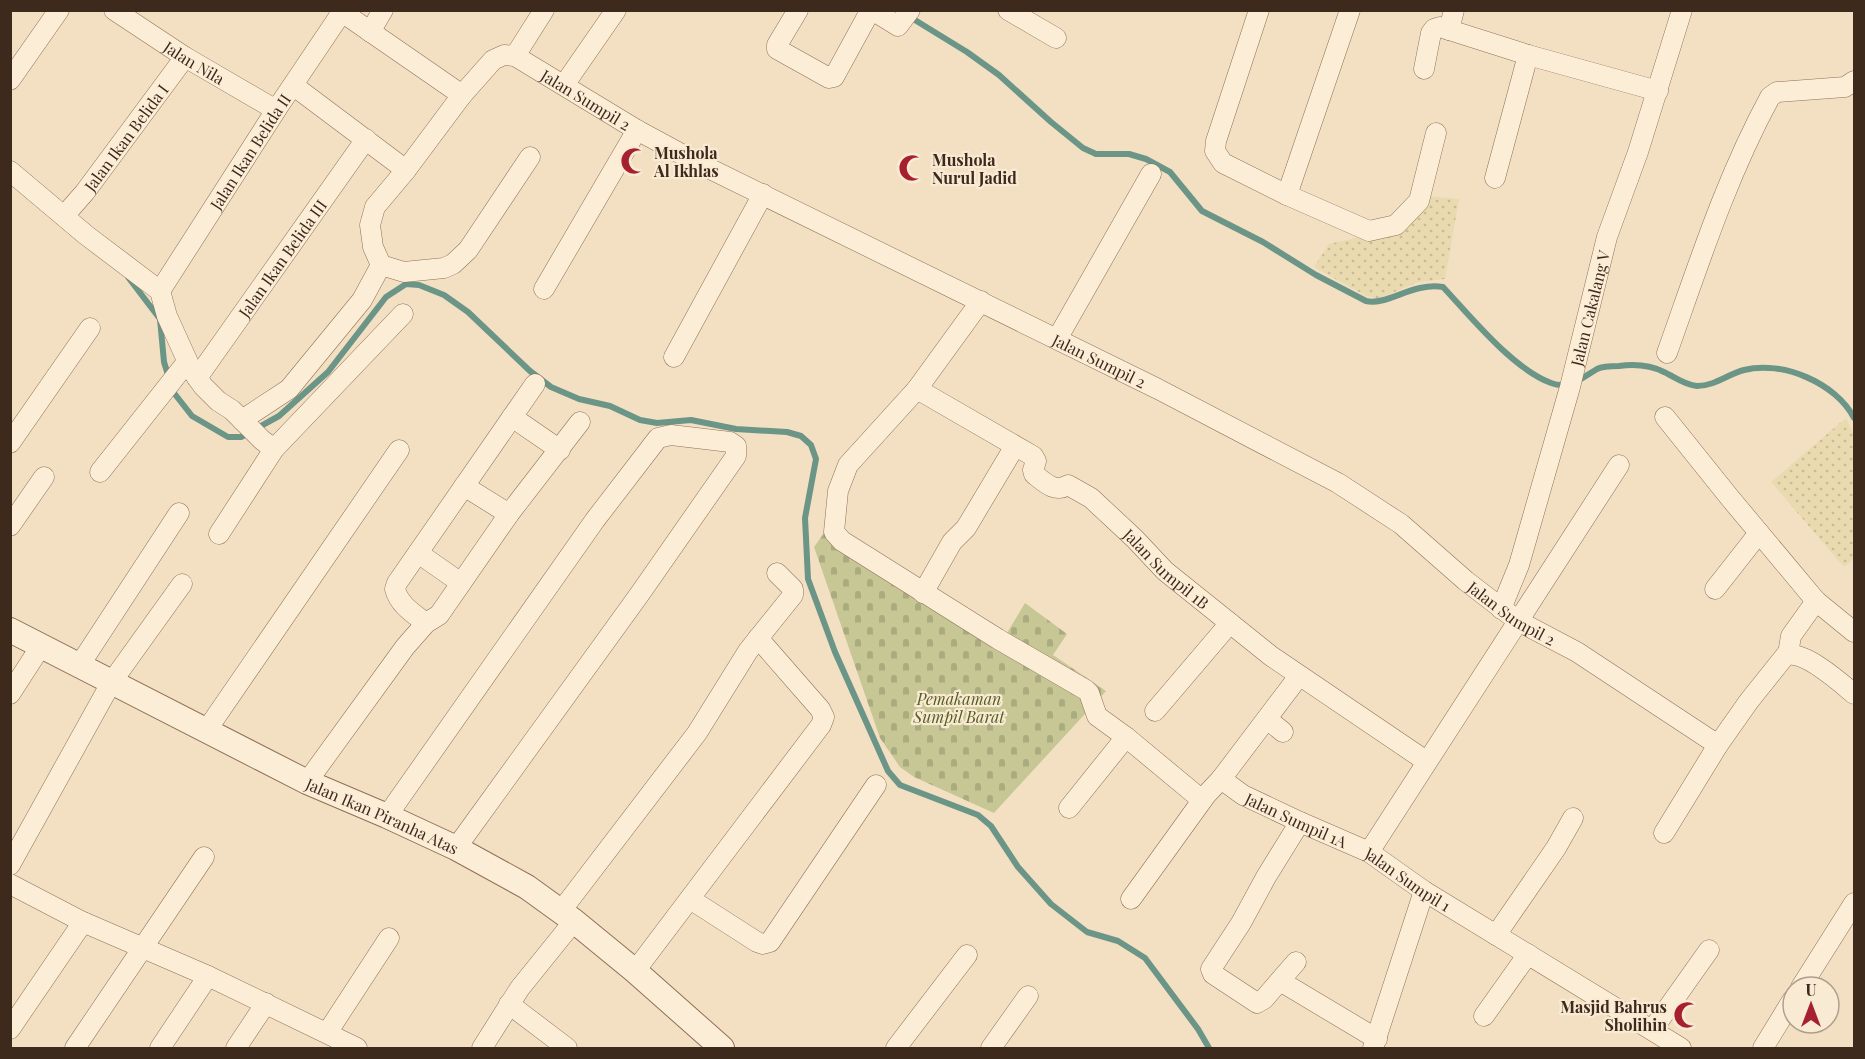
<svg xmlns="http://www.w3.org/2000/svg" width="1865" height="1059" viewBox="0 0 1865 1059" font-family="'Playfair Display',serif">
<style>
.farmland{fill:url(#farmland-dots)}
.cemetery{fill:url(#cemetery-stones)}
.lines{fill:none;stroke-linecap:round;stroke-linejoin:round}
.stream{stroke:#6b9586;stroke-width:6}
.minor-casing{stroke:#906f57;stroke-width:21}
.tertiary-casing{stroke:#906f57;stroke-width:26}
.minor{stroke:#fcedd7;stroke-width:20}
.tertiary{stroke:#fcedd7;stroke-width:24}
.labels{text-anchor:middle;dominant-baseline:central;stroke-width:4.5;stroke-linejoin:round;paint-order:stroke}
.street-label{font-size:16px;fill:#3e291d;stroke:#f9ead3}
.poi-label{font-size:16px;font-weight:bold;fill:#3e291d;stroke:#f9ead3;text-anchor:start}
.park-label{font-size:16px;font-style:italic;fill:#545d21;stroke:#f9ead3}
</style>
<defs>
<pattern id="farmland-dots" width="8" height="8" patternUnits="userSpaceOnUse" patternTransform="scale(1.5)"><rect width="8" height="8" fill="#eadaaf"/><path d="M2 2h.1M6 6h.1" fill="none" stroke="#cabb96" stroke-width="1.8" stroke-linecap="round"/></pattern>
<pattern id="cemetery-stones" width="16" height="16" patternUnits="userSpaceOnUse" patternTransform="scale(1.5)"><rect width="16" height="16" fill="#c6c795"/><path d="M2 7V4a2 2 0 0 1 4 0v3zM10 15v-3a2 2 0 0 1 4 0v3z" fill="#abab80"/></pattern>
</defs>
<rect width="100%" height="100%" fill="#f3e0c3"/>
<!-- farmland -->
<path class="farmland" d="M1426 196 1459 199 1445 279 1418 282 1378 299 1366 296 1314 267 1329 244 1404 227Z
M1846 418 1854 434V559L1844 567 1771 482Z"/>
<!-- cemetery -->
<path class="cemetery" d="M829 526 1004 638 1025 603 1067 634 1053 655 1106 691 994 813 914 777 900 767 880 738 814 547Z"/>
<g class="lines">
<!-- stream -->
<path class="stream" d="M910 17 967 52 999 75 1051 122 1083 148 1096 154H1129L1146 159 1170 172 1202 211 1263 242 1316 275 1366 301C1387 306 1413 282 1443 287 1471 317 1513 369 1551 383 1570 390 1582 378 1597 369 1603 366 1612 366 1619 366 1634 364 1650 365 1664 372 1675 377 1684 385 1697 386 1715 386 1728 374 1744 370 1782 360 1836 383 1854 418
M128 277 160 319 164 362 169 378
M172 388 174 393 192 416 228 437H241L279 416 328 372 386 297 406 284 419 285 444 295 468 312 530 371 551 387 579 399 610 406 640 420 657 423 691 420 736 429 787 432 801 436 811 445 816 459 805 518 808 579 835 652 888 771 900 785 978 815 991 826 1018 867 1051 904 1087 932 1118 941 1145 958 1198 1029 1209 1048"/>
<defs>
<g id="minor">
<path id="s1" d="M114 10 185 57 276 110"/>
<path d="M339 10 462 95"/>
<path d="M798 10 777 45V49L829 78 834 77 869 13H877L898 26 910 10"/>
<path d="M1008 10 1056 38"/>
<path d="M1259 10 1216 141 1215 151 1223 163 1287 195 1369 231 1396 225 1419 201 1436 133"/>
<path d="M1449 30 1454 10"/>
<path d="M370 32 383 10"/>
<path d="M515 56 544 10"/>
<path d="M1424 69 1431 33 1434 29 1440 27 1528 55 1658 91"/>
<path d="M10 80 59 10"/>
<path d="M564 85 616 10"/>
<path d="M294 86 406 170"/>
<path id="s2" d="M530 157 468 250 453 264 444 268 404 272 381 265 373 247 370 225 375 207 406 170 462 95 493 60 504 55 515 56 637 130 698 163 1158 389 1338 483 1401 524 1466 581 1518 621 1577 652 1718 745"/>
<path d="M10 171 86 235 160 291 167 316 191 369 203 386 218 401 232 410 262 440 274 449"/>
<path d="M1495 178 1528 55"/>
<path d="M1287 195 1350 10"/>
<path id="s3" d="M64 216 85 192 185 57"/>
<path d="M544 289 637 130"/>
<path id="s4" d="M160 291 276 110 342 12"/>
<path d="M981 301 917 389 848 465 838 491 834 532 842 541 998 639 1086 690 1089 693 1097 716 1126 737"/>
<path d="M1057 339 1151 174"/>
<path d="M1667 353C1698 266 1726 178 1770 97L1777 92 1845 87 1854 81"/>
<path d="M674 357 763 194"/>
<path id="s5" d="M197 378 366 139"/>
<path id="s6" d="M917 389 1033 456 1036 461 1033 470 1034 474C1045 483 1055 493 1068 485L1091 498 1135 539 1165 571 1271 656 1426 761"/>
<path d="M512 417 560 450"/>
<path d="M1665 417 1730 498 1816 601 1854 632"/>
<path d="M242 420 289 389 362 300 381 265"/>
<path d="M10 443 90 328"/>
<path d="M100 472 187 362"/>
<path d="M464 486 509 514"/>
<path d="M10 526 44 477"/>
<path d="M219 534 274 449 403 314"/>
<path d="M418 553 461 583"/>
<path d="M1715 589 1759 533"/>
<path d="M923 593 952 542 966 528 1015 446"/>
<path id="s7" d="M1501 609 1519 565 1570 387 1607 237 1638 152 1682 10"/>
<path d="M426 623C414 614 399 605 395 589L397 583 535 384"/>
<path d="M1788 654 1791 636 1816 601"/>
<path d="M79 666 179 513"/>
<path d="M10 694 41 646"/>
<path d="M1155 711 1230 623"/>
<path d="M1267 719 1283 732"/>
<path d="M206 731 399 450"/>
<path d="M1221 779 1299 676"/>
<path d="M307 782 405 647 426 623 439 615 509 514 580 422"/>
<path d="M1069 808 1126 737 1202 800"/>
<path d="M387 816 595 520 658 438 671 435 730 442 736 446V456L639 595 456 848"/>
<path d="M1664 833 1718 745 1749 701 1785 656C1803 649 1841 683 1854 694"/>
<path d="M1369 852 1619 465"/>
<path d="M10 865 111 683 182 584"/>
<path d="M10 884 83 922 208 976 357 1048"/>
<path d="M690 899 757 942 763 944 770 942 876 785"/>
<path id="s8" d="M1131 899 1206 795 1221 779 1243 795 1300 822 1369 852 1424 891 1681 1048"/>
<path d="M561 911 697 733 748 651 793 595V589L777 573"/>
<path d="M1496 935 1556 848 1573 818"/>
<path d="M1296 962 1264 999 1257 1003 1213 974 1211 969 1241 923 1266 877 1300 822"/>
<path d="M635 971 821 725 824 717 820 709 758 638"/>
<path d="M1280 981 1377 1039"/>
<path d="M1801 987 1854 903"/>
<path d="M509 1004 567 1048"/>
<path d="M1484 1016 1528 954"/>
<path d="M10 1029 83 922"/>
<path d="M1653 1029 1709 950"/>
<path d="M327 1033 389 938"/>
<path d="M75 1048 204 857"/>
<path d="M160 1048 208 976"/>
<path d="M236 1048 266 1003"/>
<path d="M482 1048 520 988 574 921"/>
<path d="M896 1048 967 955"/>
<path d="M991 1048 1028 996"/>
<path d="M1373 1048 1424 891"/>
<path d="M1763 1048 1793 999"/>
</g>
<g id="tertiary">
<path id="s9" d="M10 630 307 782 387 816 456 848 527 887 574 921 635 971 722 1048"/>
</g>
</defs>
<!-- minor casing -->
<use href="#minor" class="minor-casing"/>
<!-- tertiary casing -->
<use href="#tertiary" class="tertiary-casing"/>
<!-- minor -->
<use href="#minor" class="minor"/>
<!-- tertiary -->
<use href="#tertiary" class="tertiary"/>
</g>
<!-- icons -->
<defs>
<symbol id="mosque-bare" viewBox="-9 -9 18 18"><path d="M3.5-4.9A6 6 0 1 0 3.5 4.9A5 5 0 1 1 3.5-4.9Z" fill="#a6202f" stroke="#f9ead3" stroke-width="2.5" paint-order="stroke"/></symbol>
</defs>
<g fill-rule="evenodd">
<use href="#mosque-bare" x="615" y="142" width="38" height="38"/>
<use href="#mosque-bare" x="893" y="149" width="38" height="38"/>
<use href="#mosque-bare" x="1668" y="996" width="38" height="38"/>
</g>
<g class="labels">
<!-- street labels -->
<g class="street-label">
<text stroke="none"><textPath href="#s1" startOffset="96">Jalan Nila</textPath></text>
<text stroke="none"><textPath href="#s2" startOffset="562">Jalan Sumpil 2</textPath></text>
<text stroke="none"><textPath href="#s3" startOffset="100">Jalan Ikan Belida I</textPath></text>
<text stroke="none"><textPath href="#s4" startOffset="166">Jalan Ikan Belida II</textPath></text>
<text stroke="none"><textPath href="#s5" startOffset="147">Jalan Ikan Belida III</textPath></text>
<text stroke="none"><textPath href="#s7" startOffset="314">Jalan Cakalang V</textPath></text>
<text stroke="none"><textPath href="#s2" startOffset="1138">Jalan Sumpil 2</textPath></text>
<text stroke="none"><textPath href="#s6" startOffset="322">Jalan Sumpil 1B</textPath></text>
<text stroke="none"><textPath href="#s2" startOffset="1624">Jalan Sumpil 2</textPath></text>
<text stroke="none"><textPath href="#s9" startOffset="416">Jalan Ikan Piranha Atas</textPath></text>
<text stroke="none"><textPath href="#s8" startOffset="236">Jalan Sumpil 1A</textPath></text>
<text stroke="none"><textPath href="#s8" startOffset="363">Jalan Sumpil 1</textPath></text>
</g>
<!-- poi labels -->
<g class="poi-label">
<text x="654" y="152">Mushola<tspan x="654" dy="18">Al Ikhlas</tspan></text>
<text x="932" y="159">Mushola<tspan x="932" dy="18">Nurul Jadid</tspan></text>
<text x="1667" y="1006" text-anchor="end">Masjid Bahrus<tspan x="1667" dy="18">Sholihin</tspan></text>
</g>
<!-- park labels -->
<g class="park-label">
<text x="959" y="698">Pemakaman<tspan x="959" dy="18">Sumpil Barat</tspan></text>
</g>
</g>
<!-- border -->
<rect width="1865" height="1059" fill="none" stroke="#3e291d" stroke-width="24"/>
<!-- north arrow -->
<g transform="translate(1811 1005)"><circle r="28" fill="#f9ead3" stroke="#ae9d8a" stroke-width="1.5"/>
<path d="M0-4.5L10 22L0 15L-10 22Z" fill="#a6202f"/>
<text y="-9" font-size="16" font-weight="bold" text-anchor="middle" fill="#3e291d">U</text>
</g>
</svg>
